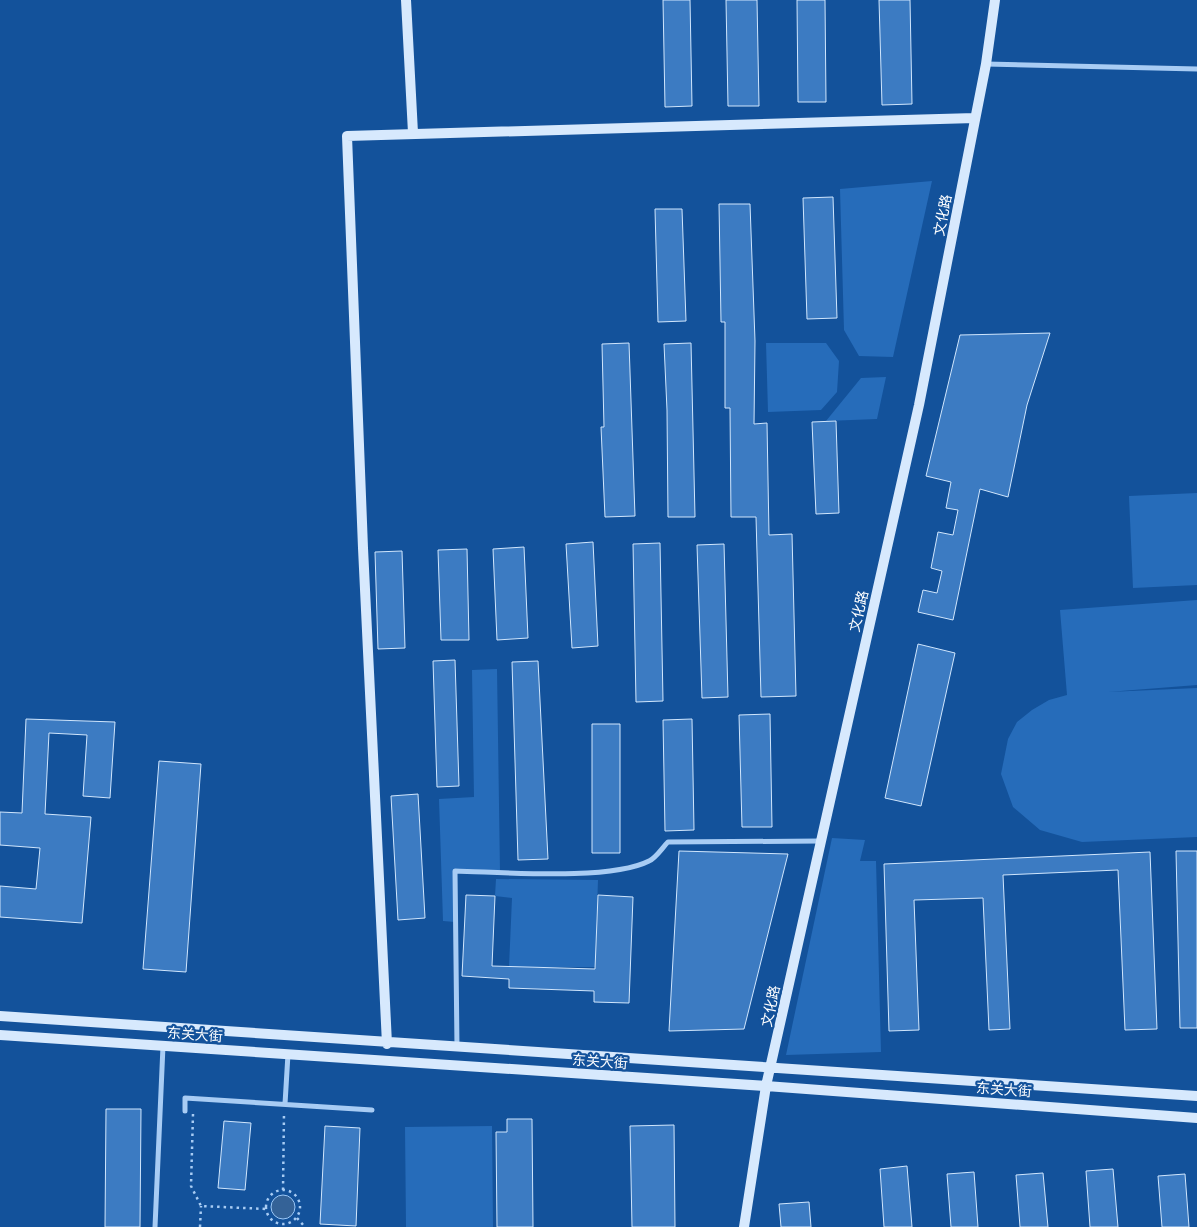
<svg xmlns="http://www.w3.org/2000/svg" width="1197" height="1227" viewBox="0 0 1197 1227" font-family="Inter,'Noto Sans SC',sans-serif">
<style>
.green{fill:#266cba}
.water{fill:#346297;stroke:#9ac7f7}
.building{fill:#3c7bc2;stroke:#d0e6fd}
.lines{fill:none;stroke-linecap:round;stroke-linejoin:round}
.path{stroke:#a8ccf4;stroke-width:2.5;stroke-dasharray:2.5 4;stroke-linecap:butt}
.street{stroke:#a8ccf4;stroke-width:5}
.secondary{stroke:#d7e9fd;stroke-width:10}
.labels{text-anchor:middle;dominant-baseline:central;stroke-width:4.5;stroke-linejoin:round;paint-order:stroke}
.street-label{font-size:14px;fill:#fff;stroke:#13529b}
</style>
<rect width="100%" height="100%" fill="#13529b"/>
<!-- green -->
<path class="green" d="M932 181 893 357 859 356 844 330 840 189Z
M766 343H826L839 361 837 392 821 410 768 412Z
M886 377 877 419 826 421 861 378Z
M1197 493V585L1133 588 1129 496Z
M1197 600V685L1108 692 1197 688V837L1082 842 1040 830 1013 807 1001 774 1008 739 1017 722 1032 710 1049 700 1067 695 1060 610Z
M497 669 500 872 455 871V922L443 921 439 799 474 797 472 670Z
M832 838 865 840 860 861H876L881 1052 786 1055Z
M496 879 598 880 595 967H509L512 898 495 896Z
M492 1126 493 1227H406L405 1127Z"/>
<!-- water -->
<path class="water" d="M271 1207a12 12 0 1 1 24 0a12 12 0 1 1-24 0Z"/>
<!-- building -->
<path class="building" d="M663 0H690L692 106 665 107Z
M726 0H757L759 106H728Z
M797 0H825L826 102H798Z
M879 0H910L912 104 882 105Z
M833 197 837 318 807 319 803 198Z
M719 204H750L755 341 754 424 767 423 769 535 792 534 796 696 761 697 756 517H731L730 408H725V322H721Z
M655 209H682L686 321 658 322Z
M1050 333 1027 405 1008 497 980 489 953 620 918 612 923 590 937 593 942 571 931 568 938 532 953 535 958 510 946 508 951 482 926 476 960 335Z
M629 343 635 516 605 517 601 427H604L602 344Z
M691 343 695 517H668L667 410 664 344Z
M836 421 839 513 816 514 812 422Z
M593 542 598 646 572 648 566 544Z
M660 543 663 701 636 702 633 544Z
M724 544 728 697 702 698 697 545Z
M524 547 528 638 497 640 493 549Z
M467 549 469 640H441L438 550Z
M402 551 405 648 378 649 375 552Z
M918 644 955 653 921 806 885 798Z
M455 660 459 786 437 787 433 661Z
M538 661 548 859 518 860 512 662Z
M770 714 772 827H742L739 715Z
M26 719 115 722 110 798 83 796 87 735 49 733 45 814 91 817 82 923 0 917V886L36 889 40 848 0 845V812L22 813Z
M692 719 694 830 665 831 663 720Z
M592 724H620V853H592Z
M159 761 201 764 186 972 143 969Z
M418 794 425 918 398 920 391 796Z
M679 851 788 854 744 1029 669 1031Z
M1176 851H1197V1028H1180Z
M1150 852 1157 1029 1125 1030 1118 870 1003 875 1010 1029 989 1030 983 898 914 900 919 1030 889 1031 884 864Z
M466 895 495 896 492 966 595 969 598 895 633 897 629 1003 594 1002V991L509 988V979L462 976Z
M106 1109H141L140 1227H105Z
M507 1119H532L533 1227H497L496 1132H507Z
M224 1121 251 1123 245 1190 218 1188Z
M674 1125 675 1227H632L630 1126Z
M325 1126 360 1128 356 1226 320 1224Z
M907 1166 912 1227H884L880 1169Z
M1113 1169 1118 1227H1090L1086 1171Z
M974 1172 978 1227H951L947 1174Z
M1043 1173 1048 1227H1020L1016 1175Z
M1185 1174 1189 1227H1162L1158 1176Z
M809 1202 811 1227H781L779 1204Z"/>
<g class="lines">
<!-- path -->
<path class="path" d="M193 1114 191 1186 201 1206 266 1209
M266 1207a17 17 0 1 1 34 0a17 17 0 1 1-34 0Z
M283 1190 284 1113
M297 1218 305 1227
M200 1227 201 1206"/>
<!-- street -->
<path class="street" d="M986 64 1197 69
M457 1047 455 871C502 872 610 881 649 861 656 858 662 848 668 842L820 841
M285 1104 288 1054
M185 1111V1098L372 1110
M155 1227 163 1046"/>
<!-- secondary -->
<path class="secondary" d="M406 0 413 133
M0 1016 1197 1096
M0 1035 766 1086 1197 1118
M387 1044 363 548 347 136 975 118
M744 1227 766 1086 919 405 986 64 995 0"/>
</g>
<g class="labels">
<!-- street labels -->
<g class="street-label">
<text transform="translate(942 215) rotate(-79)">文化路</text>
<text transform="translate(858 611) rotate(-77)">文化路</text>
<text transform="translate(770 1006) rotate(-78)">文化路</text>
<text transform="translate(195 1034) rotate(4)">东关大街</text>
<text transform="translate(600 1061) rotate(4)">东关大街</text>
<text transform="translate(1004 1089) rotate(4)">东关大街</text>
</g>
</g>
</svg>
